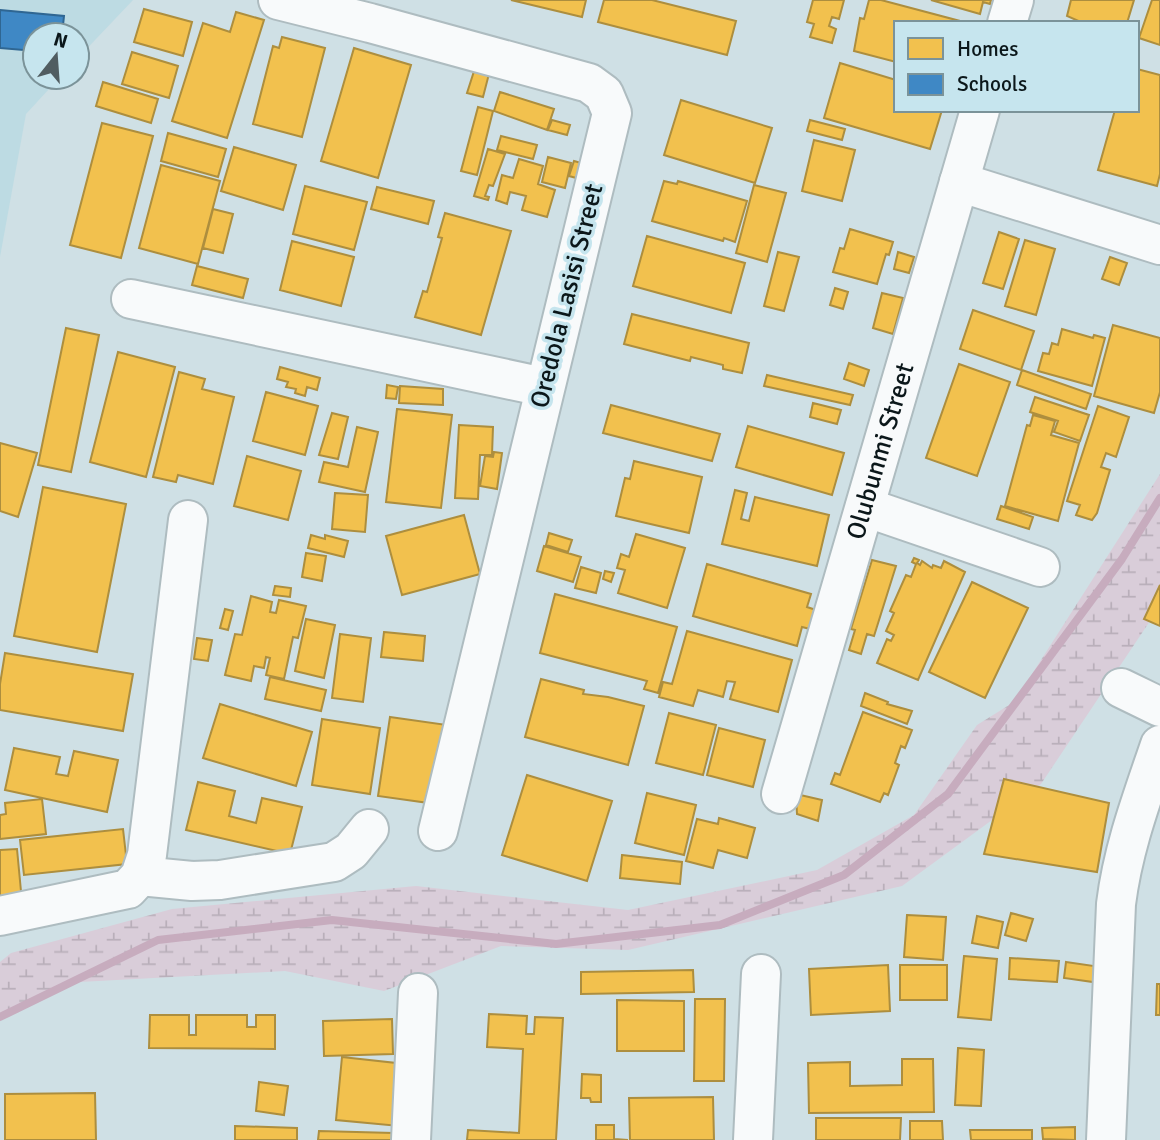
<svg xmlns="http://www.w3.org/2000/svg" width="1160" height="1140" viewBox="0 0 1160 1140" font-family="Signika,sans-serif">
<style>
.built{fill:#bddbe3}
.wetland{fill:url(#wetland-marsh)}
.homes{fill:#f2c14e;stroke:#ad8e3e;stroke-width:2}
.schools{fill:#3f88c5;stroke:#2f6692;stroke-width:2}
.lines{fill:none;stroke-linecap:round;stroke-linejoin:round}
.stream{stroke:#c7acbe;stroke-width:8}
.minor-casing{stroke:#aebcc0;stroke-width:42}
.minor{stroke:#f8fafb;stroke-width:38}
.labels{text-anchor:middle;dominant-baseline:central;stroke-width:7;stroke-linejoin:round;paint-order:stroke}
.street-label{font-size:26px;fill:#0b171a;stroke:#c6e5ee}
</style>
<defs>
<pattern id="wetland-marsh" width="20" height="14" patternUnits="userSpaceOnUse" patternTransform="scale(1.75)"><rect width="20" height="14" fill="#d9cdd9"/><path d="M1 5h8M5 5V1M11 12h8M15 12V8" fill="none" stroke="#b9afba"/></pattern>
</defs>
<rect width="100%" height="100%" fill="#cfe0e5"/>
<!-- built -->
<path class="built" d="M0 0H133L77 59V35H35V77H60L26 114 0 257Z"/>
<!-- wetland -->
<path class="wetland" d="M1160 474V606L1041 784 902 886 628 950 501 946 384 991 285 971 61 983 0 1018V962L11 953 172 909 416 886 628 910 817 870 914 815 977 725 1014 702Z"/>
<!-- homes -->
<path class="homes" d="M511 0H586L582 17Z
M604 0H652L736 21 727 55 598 22Z
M813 0H844L839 19 832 17 829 26 836 29 832 43 810 37 814 24 807 22Z
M869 0H881L960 21 959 23H896V62L854 51 860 18 864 19Z
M931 0H991L990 4 983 2 980 14Z
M1071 0H1134L1127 23H1083L1067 16Z
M1152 0H1160V45L1139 38Z
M144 9 192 22 183 56 134 42Z
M236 12 264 20 227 138 172 121 203 23 230 32Z
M282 37 325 48 302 137 253 124 273 46 279 48Z
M354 48 411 65 378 178 321 161Z
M132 52 178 66 169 98 122 84Z
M840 63 896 80V110H942L930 149 824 118Z
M476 65 490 70 483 97 467 93Z
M1137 69 1160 75V174L1157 186 1098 170 1115 110H1137Z
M103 82 158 99 151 123 96 106Z
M500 92 554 109 547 130 494 111Z
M681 100 772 128 755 183 664 155Z
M478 107 493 111 477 175 461 171Z
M552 120 570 125 567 135 548 130Z
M810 120 845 129 842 140 807 131Z
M102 123 153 136 121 258 70 245Z
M168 133 226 149 218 177 161 161Z
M501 136 537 145 533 159 497 150Z
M814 140 855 150 842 201 802 191Z
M234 147 296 165 283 210 221 191Z
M488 149 505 154 493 186 489 185 485 196 489 197 488 200 474 196Z
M548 157 571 163 565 188 542 182Z
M519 159 543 166 538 184 555 190 547 217 522 210 526 196 510 192 507 204 496 200 502 175 513 178Z
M574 161 592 166 587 181 569 176Z
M161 165 220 181 198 264 139 248Z
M664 181 677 184 678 181 747 201 735 242 724 238 723 241 652 221Z
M754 185 786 193 767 262 736 253Z
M305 186 367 202 354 250 293 234Z
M377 187 434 201 428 224 371 209Z
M213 209 233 214 223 253 203 248Z
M445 213 511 231 481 335 415 317 423 291 427 292 442 238 438 237Z
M850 229 893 242 889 255 886 254 877 284 833 272 840 248 844 249Z
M999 232 1019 239 1003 289 983 283Z
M647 236 745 263 731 313 633 286Z
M1025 240 1055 249 1036 315 1005 306Z
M292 241 354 257 341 306 280 290Z
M778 252 799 257 784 311 764 306Z
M898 252 914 257 909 273 894 269Z
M1110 257 1127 263 1119 285 1102 279Z
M197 266 248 279 243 298 192 285Z
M835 288 848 292 843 309 830 305Z
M882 293 903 298 893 334 873 328Z
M973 310 1034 331 1021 370 960 349Z
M632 314 749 343 742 373 723 369V365L691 357 690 361 624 344Z
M1113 325 1160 338V392L1154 413 1094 396Z
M66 328 99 335 71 472 38 465Z
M1062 329 1093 338 1094 335 1105 338 1092 386 1038 371 1043 353 1049 354 1052 343 1058 345Z
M118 352 175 367 146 477 90 462Z
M849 363 869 370 864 386 844 379Z
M959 364 1010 382 977 476 926 458Z
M280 367 320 378 317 390 307 387 305 396 295 393 296 389 286 387 288 382 277 379Z
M1022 370 1091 394 1086 409 1017 385Z
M179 372 205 379 202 389 234 397 213 484 178 475 176 482 153 477Z
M767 375 853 395 850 405 764 386Z
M387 385 398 387 396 399 386 398Z
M400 386 443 389V405L399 403Z
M266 392 318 406 305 455 253 441Z
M1035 397 1089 415 1080 441 1054 432 1058 421 1030 412Z
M813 403 841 410 837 424 810 417Z
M611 405 720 434 712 461 603 433Z
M1098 406 1129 417 1116 457 1106 453 1101 467 1110 470 1097 513 1092 520 1076 515 1080 505 1067 501Z
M397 409 452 415 441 508 386 502Z
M332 413 348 417 338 459 319 455Z
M1033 415 1055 421 1051 435 1079 443 1058 521 1005 506 1027 425 1030 426Z
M459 425 493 427 492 455H480L478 499 455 498Z
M748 426 844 453 832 495 736 467Z
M357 427 378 432 365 492 319 482 324 462 348 467Z
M0 443 37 453 18 517 0 511Z
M494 452 502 453 497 489 480 486 485 456 493 457Z
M247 456 301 471 288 520 234 506Z
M634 461 702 477 689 533 616 516 625 478 630 479Z
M43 487 126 504 97 652 14 636Z
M735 490 747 493 741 519 749 521 755 497 829 515 817 566 722 544Z
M335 493 368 495 365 532 332 529Z
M1001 506 1033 517 1029 529 997 519Z
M464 515 480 574 402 595 386 536Z
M549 533 572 540 568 552 546 545Z
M636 534 685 548 667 608 618 593 625 570 617 568 621 554 629 557Z
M311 535 325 539V535L348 541 344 557 308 548Z
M544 546 581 557 573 582 537 571Z
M306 553 326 556 322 581 302 577Z
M914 558 919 560 917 563 920 565 922 561 932 568 933 565 941 568 944 561 965 572 918 680 877 663 887 639 891 641 894 635 886 631 894 613 890 611 906 575 911 577 916 564 912 562Z
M872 560 896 566 874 636 867 634 861 654 849 650 855 630 851 629Z
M707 564 811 594 807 607 819 611 814 630 802 627 797 646 693 616Z
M581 567 601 573 596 593 575 588Z
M605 571 614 573 611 582 603 579Z
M972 582 1028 608 985 698 929 672Z
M1160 585V626L1144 619Z
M275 586 291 588 290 597 273 595Z
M555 594 677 627 658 693 644 689 647 681 540 653Z
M251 596 272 602 270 612 276 613 279 600 306 606 298 638 293 637 284 679 266 675 270 658 266 657 264 668 254 666 251 681 225 675 235 634 242 635Z
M225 609 233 611 228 630 220 628Z
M306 619 335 625 324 678 295 671Z
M687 631 792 660 778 712 730 699 735 682 727 681 723 697 698 690 693 706 659 697 663 682 672 684Z
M384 632 425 636 423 661 381 657Z
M340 634 371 638 363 702 332 698Z
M197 638 212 640 208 661 194 659Z
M5 653 133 674 123 731 0 710V684Z
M270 677 326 690 321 711 265 699Z
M541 679 584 690 583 694 608 697 644 706 628 765 525 737Z
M865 693 888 702 887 704 912 711 907 724 861 706Z
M220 704 312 732 296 786 203 758Z
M863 712 912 730 905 748 901 746 895 763 899 765 888 795 884 793 880 802 831 784 835 773 840 775Z
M669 713 716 725 703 775 656 763Z
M390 717 447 725 436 804 378 796Z
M322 719 380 728 370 794 312 785Z
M719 728 765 740 753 787 707 775Z
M14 748 60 757 56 774 68 776 74 751 118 760 107 812 5 790Z
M527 775 612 801 587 881 502 855Z
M1004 779 1109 803 1097 872 984 854Z
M198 782 235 791 229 816 256 823 262 798 302 807 290 854 186 830Z
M647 793 696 805 684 855 635 843Z
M796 794 822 800 818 821 797 814Z
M42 799 46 834 0 839V815L6 814 5 803Z
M719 818 755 828 747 858 718 850 713 868 686 861 697 819 718 824Z
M123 829 127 864 24 875 20 840Z
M17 849 22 902 0 904V850Z
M622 855 682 862 680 884 620 878Z
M1011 913 1033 919 1026 941 1005 935Z
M907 915 946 917 943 960 904 957Z
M977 916 1003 922 998 948 972 943Z
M964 956 997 959 991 1020 958 1017Z
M1010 958 1059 961 1057 982 1009 979Z
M1066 962 1094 966 1093 982 1064 978Z
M888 965 890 1011 811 1015 809 969Z
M900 965H947V1000H900Z
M693 970 694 992 581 994V972Z
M1157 984H1160V1015H1156Z
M695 999H725L724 1081H694Z
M617 1000 684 1001V1051H617Z
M489 1014 527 1016 526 1034H534L535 1017 563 1018 556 1140H467L468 1130 519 1133 523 1049 487 1047Z
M150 1015H189V1035H196V1015H247V1027H256V1015H275V1049L149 1048Z
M392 1019 393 1054 324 1056 323 1021Z
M958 1048 984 1050 981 1106 955 1105Z
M342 1057 405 1064 399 1126 336 1120Z
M902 1059H933L934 1112 809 1113 808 1063 850 1062V1086L902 1085Z
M582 1074 601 1075V1102H591L590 1098H581Z
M259 1082 288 1086 284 1115 256 1111Z
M95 1093 96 1140H5V1094Z
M713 1097 714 1140H630L629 1098Z
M816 1118H901L900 1140H816Z
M910 1121H942L943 1140H910Z
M596 1125H614V1139L628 1140H596Z
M235 1126 297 1128V1140H235Z
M1075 1127V1140L1043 1139 1042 1128Z
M970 1130H1032V1140H971Z
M319 1131 393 1133V1140H318Z"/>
<!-- schools -->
<path class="schools" d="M0 10 64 16 62 35H35V51L0 48Z"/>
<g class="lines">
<!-- stream -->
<path class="stream" d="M0 1017 158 940 332 920 556 944 720 925 844 875 948 794 1122 559 1160 498"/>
<defs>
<g id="minor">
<path d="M278 0 370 23 589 83 604 94 612 113 438 831"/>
<path d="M1007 23 1014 0"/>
<path d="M959 182 1160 245"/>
<path d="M131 299 544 387"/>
<path d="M865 507 1040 567"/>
<path d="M1121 688 1160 707"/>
<path id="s1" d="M781 794 980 110"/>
<path d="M140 876 192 881 220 880 334 862 351 851 369 829"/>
<path d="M0 916 128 889 140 876 147 855 188 520"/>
<path d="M411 1140 418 993"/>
<path d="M753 1140 761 974"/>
<path d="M1106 1140 1116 904C1123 848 1142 798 1160 745"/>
</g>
</defs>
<!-- minor casing -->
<use href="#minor" class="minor-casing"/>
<!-- minor -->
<use href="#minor" class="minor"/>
</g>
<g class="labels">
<!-- street labels -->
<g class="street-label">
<text transform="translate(567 296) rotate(-76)">Oredola Lasisi Street</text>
<text stroke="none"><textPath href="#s1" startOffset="357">Olubunmi Street</textPath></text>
</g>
</g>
<!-- legend -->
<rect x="894" y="21" width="245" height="91" fill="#c6e5ee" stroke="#7b9399" stroke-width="2"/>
<rect x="908" y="38" width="35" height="21" fill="#f2c14e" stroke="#7b9399" stroke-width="2"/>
<text x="957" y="56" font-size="21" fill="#0b171a">Homes</text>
<rect x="908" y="74" width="35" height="21" fill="#3f88c5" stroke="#7b9399" stroke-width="2"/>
<text x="957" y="91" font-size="21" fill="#0b171a">Schools</text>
<!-- north arrow -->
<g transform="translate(56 56) rotate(17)"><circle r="33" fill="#c6e5ee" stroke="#7b9399" stroke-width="2"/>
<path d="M0-5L12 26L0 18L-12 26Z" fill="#505d61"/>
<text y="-10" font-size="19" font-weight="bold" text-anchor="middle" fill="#0b171a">N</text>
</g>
</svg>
